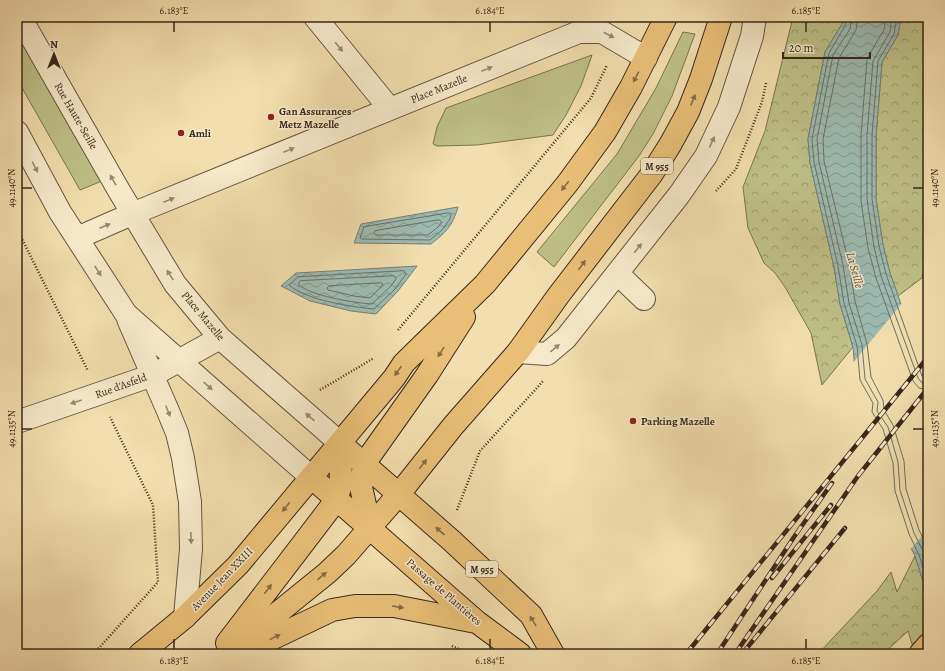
<svg xmlns="http://www.w3.org/2000/svg" width="945" height="671" viewBox="0 0 945 671" font-family="Alegreya,serif">
<style>
.green{fill:#bec088;stroke:#7b7452}
.forest{fill:url(#forest-crowns);stroke:#7b7452}
.water{fill:url(#water-waves);stroke:#758076}
.pier{fill:#f2deae}
.lines{fill:none;stroke-linecap:round;stroke-linejoin:round}
.shore{stroke:#6a7166;stroke-width:1}
.minor-casing{stroke:#665540;stroke-width:24}
.major-casing{stroke:#38271b;stroke-width:24}
.path{stroke:#38271b;stroke-width:2.5;stroke-dasharray:1 2;stroke-linecap:butt}
.minor{stroke:#f7eaca;stroke-width:22}
.major{stroke:#e9bf77;stroke-width:22}
.rail-casing{stroke:#38271b;stroke-width:4.5}
.rail{stroke:#f7eaca;stroke-width:3;stroke-dasharray:9;stroke-linecap:butt}
.oneway{fill:#988872}
.oneway2{fill:#886b44}
.ticks{fill:none;stroke:#38271b;stroke-width:1.5}
.poi-dot{fill:#8f2418;stroke:#f7eaca;stroke-width:1.5}
.labels{text-anchor:middle;dominant-baseline:central;stroke-width:3;stroke-linejoin:round;paint-order:stroke}
.shield{fill:#f7eaca;stroke:#716250;stroke-width:1}
.shield-label{font-size:10px;font-weight:bold;fill:#38271b}
.street-label{font-size:11px;fill:#38271b;stroke:#f7eaca}
.poi-label{font-size:11px;font-weight:bold;fill:#38271b;stroke:#f7eaca;text-anchor:start}
.water-label{font-size:12px;font-style:italic;fill:#514c41;stroke:#f7eaca}
.neatline{fill:none;stroke:#38271b;stroke-width:1.5}
.ticks-label{font-size:10px;text-anchor:middle;fill:#38271b}
</style>
<defs>
<pattern id="forest-crowns" width="20" height="18" patternUnits="userSpaceOnUse"><rect width="20" height="18" fill="#bec088"/><path d="M2 6a3 3 0 1 1 6 0M12 15a3 3 0 1 1 6 0" fill="none" stroke="#9b9c6e"/></pattern>
<pattern id="water-waves" width="16" height="10" patternUnits="userSpaceOnUse"><rect width="16" height="10" fill="#9dbbb2"/><path d="M0 5q4-4 8 0t8 0" fill="none" stroke="#819890"/></pattern>
</defs>
<rect width="100%" height="100%" fill="#f2deae"/>
<filter id="stains"><feTurbulence type="fractalNoise" baseFrequency=".005" numOctaves="4"/><feColorMatrix values="0 0 0 0 .2 0 0 0 0 .09 0 0 0 0 .02 0 0 0 .5 -.17"/></filter>
<radialGradient id="worn" r=".72"><stop offset=".6" stop-color="#630" stop-opacity="0"/><stop offset="1" stop-color="#630" stop-opacity=".3"/></radialGradient>
<!-- green -->
<path class="green" d="M17 32 102 181 80 190 17 79Z
M683 32 695 34 672 96 653 134 639 156 554 267 537 252 617 154 656 88Z
M592 55 581 86 566 115 553 135 477 145 437 146 433 144 437 127 446 108Z"/>
<!-- forest -->
<path class="forest" d="M793 17H844L842 24 825 52 808 139 810 163 834 267 840 304 853 347 822 385 811 333 785 287 775 273 764 263 748 228 743 187 765 131Z
M901 17H928V260L924 267 922 278 898 296 890 273 883 245 876 199V136L882 62 898 35Z
M915 556 928 597V654H915L908 631 883 654H818L877 591 891 572 897 592Z"/>
<!-- water -->
<path class="water" d="M844 17H901L898 35 882 62 876 136V199L883 245 890 273 928 380V597L915 556 905 536 889 463 869 405 856 382 853 347 840 304 834 267 810 163 808 139 825 52 842 24Z
M458 207C452 227 446 232 431 244L354 243 361 224Z
M417 266 398 291 376 314 351 311 310 301 281 286 296 273Z"/>
<!-- pier -->
<path class="pier" d="M903 302 928 374V529L910 550 903 537 889 492 887 464 877 431 865 413 867 405 854 382 852 364Z"/>
<g class="lines">
<!-- shore -->
<path class="shore" d="M847 17 845 26 829 53 812 139 814 162 838 266 844 303 857 346 860 380 873 403 872 412 883 429 893 463 895 491 909 534 919 555 928 582
M852 17 850 29 833 55 817 139 819 162 843 265 849 303 862 345 865 379 878 402 877 411 888 427 898 462 900 490 914 533 924 553 928 565
M858 17 856 30 839 58 823 139 824 161 849 264 855 301 867 344 871 377 883 400 884 410 893 425 904 461 906 489 919 530 928 548
M886 17 884 30 869 55 867 60 861 135V201L868 248 876 278 913 381 919 388 928 390
M892 17 890 32 873 61 867 135V199L874 247 881 276 918 378 922 383 928 384
M897 17 894 34 878 61 872 135V199L879 246 886 274 922 376 925 378 928 379
M449 213 451 214 450 219 442 230 430 240 362 239 360 238 364 227Z
M439 220 442 222 438 227 428 235H376L374 233 375 231Z
M404 271 406 274 395 289 374 309C352 307 306 300 289 285L298 277Z
M394 276 396 279 391 286 372 304C355 303 310 296 298 284L300 281Z
M381 283 383 284 382 286 370 298 354 296 328 290 327 288 329 286Z"/>
<defs>
<path id="minor" d="M20 17 118 189 175 284 220 338 340 443
M315 17 390 109
M17 132 60 212 126 314 311 477
M77 238 132 214 579 32H602L646 58
M618 274 644 299
M128 319 168 411 177 433 183 458 190 502 191 549 185 617
M518 352 547 354 566 338 679 195 706 156 729 107 752 36 755 17
M17 422 153 375 220 338"/>
<path id="major" d="M340 443 452 541 531 615 553 654
M311 477 477 622 520 654
M370 527 361 487 364 464 427 375 464 317
M227 643 337 499 341 483 340 443
M242 653 332 610 355 606H394L476 622
M140 654 185 617 238 565 394 378 404 363 485 284 567 184 605 132 631 87 666 17
M227 654 327 573 346 555 399 494 453 426 518 352 558 296 651 175 670 145 688 112 701 79 721 17
M920 654 928 645"/>
</defs>
<!-- minor casing -->
<use href="#minor" class="minor-casing"/>
<!-- major casing -->
<use href="#major" class="major-casing"/>
<!-- path -->
<path class="path" d="M716 191 736 169 762 102 766 83
M17 229 88 371
M398 330 591 98 607 65
M320 390 374 358
M457 510 480 451 544 380
M452 646 470 654
M91 654 99 648 158 582 153 505 110 417"/>
<!-- minor -->
<use href="#minor" class="minor"/>
<!-- major -->
<use href="#major" class="major"/>
<defs>
<path id="rail" d="M772 578 831 505
M686 654 928 357
M717 654 794 537 832 483
M735 654 858 476 928 388
M742 654 845 528"/>
</defs>
<!-- rail casing -->
<use href="#rail" class="rail-casing"/>
<!-- rail -->
<use href="#rail" class="rail"/>
</g>
<!-- one-way arrows -->
<defs><path id="oneway-solid" d="M-6-.8H1V-3.2L6.5 0L1 3.2V.8H-6Z"/></defs>
<g class="oneway">
<use href="#oneway-solid" transform="translate(609 35) rotate(28)"/>
<use href="#oneway-solid" transform="translate(339 47) rotate(51)"/>
<use href="#oneway-solid" transform="translate(487 69) rotate(-22)"/>
<use href="#oneway-solid" transform="translate(712 142) rotate(-65)"/>
<use href="#oneway-solid" transform="translate(289 150) rotate(-22)"/>
<use href="#oneway-solid" transform="translate(35 167) rotate(62)"/>
<use href="#oneway-solid" transform="translate(113 180) rotate(-120)"/>
<use href="#oneway-solid" transform="translate(169 200) rotate(-22)"/>
<use href="#oneway-solid" transform="translate(105 226) rotate(-23)"/>
<use href="#oneway-solid" transform="translate(638 248) rotate(-52)"/>
<use href="#oneway-solid" transform="translate(98 271) rotate(57)"/>
<use href="#oneway-solid" transform="translate(170 275) rotate(-122)"/>
<use href="#oneway-solid" transform="translate(555 348) rotate(-39)"/>
<use href="#oneway-solid" transform="translate(208 386) rotate(42)"/>
<use href="#oneway-solid" transform="translate(76 402) rotate(161)"/>
<use href="#oneway-solid" transform="translate(168 411) rotate(68)"/>
<use href="#oneway-solid" transform="translate(310 417) rotate(-139)"/>
<use href="#oneway-solid" transform="translate(191 538) rotate(88)"/>
</g>
<g class="oneway2">
<use href="#oneway-solid" transform="translate(636 77) rotate(118)"/>
<use href="#oneway-solid" transform="translate(693 100) rotate(-68)"/>
<use href="#oneway-solid" transform="translate(565 186) rotate(128)"/>
<use href="#oneway-solid" transform="translate(582 265) rotate(-53)"/>
<use href="#oneway-solid" transform="translate(441 352) rotate(122)"/>
<use href="#oneway-solid" transform="translate(398 371) rotate(125)"/>
<use href="#oneway-solid" transform="translate(423 464) rotate(-51)"/>
<use href="#oneway-solid" transform="translate(286 507) rotate(129)"/>
<use href="#oneway-solid" transform="translate(440 531) rotate(-139)"/>
<use href="#oneway-solid" transform="translate(322 576) rotate(-40)"/>
<use href="#oneway-solid" transform="translate(268 589) rotate(-53)"/>
<use href="#oneway-solid" transform="translate(398 607) rotate(9)"/>
<use href="#oneway-solid" transform="translate(533 621) rotate(-122)"/>
<use href="#oneway-solid" transform="translate(275 637) rotate(-26)"/>
</g>
<!-- ticks -->
<path class="ticks" d="M174 22V32M490 22V32M806 22V32M22 188H32M913 188H923M22 429H32M913 429H923M174 639V649M490 639V649M806 639V649"/>
<!-- markers -->
<g class="poi-dot">
<circle cx="271" cy="117" r="4"/>
<circle cx="181" cy="133" r="4"/>
<circle cx="633" cy="421" r="4"/>
</g>
<g class="labels">
<!-- shield labels -->
<g class="shield">
<rect x="641" y="158" width="32" height="16" rx="3"/>
<rect x="466" y="561" width="32" height="16" rx="3"/>
</g>
<g class="shield-label">
<text x="657" y="166">M 955</text>
<text x="482" y="569">M 955</text>
</g>
<!-- street labels -->
<g class="street-label">
<text transform="translate(439 89) rotate(-22)">Place Mazelle</text>
<text transform="translate(76 116) rotate(60)">Rue Haute-Seille</text>
<text transform="translate(203 316) rotate(50)">Place Mazelle</text>
<text transform="translate(121 386) rotate(-20)">Rue d'Asfeld</text>
<text transform="translate(222 579) rotate(-46)">Avenue Jean XXIII</text>
<text transform="translate(444 592) rotate(41)">Passage de Plantières</text>
</g>
<!-- poi labels -->
<g class="poi-label">
<text x="279" y="111">Gan Assurances<tspan x="279" dy="13">Metz Mazelle</tspan></text>
<text x="189" y="133">Amli</text>
<text x="641" y="421">Parking Mazelle</text>
</g>
<!-- water labels -->
<g class="water-label">
<text transform="translate(855 270) rotate(75)">La Seille</text>
</g>
</g>
<!-- margin -->
<rect width="945" height="671" fill="none" stroke="#f2deae" stroke-width="44"/>
<!-- north arrow -->
<g transform="translate(54 54)" stroke="#f7eaca" stroke-width="3" paint-order="stroke">
<path d="M0-3L7 15L0 10L-7 15Z" fill="#38271b"/>
<text y="-6" font-size="11" font-weight="bold" text-anchor="middle" fill="#38271b">N</text>
</g>
<!-- scale -->
<path d="M783 52v6h87v-6" fill="none" stroke="#38271b" stroke-width="2"/>
<text x="789" y="52" font-size="12" fill="#38271b" stroke="#f7eaca" stroke-width="3" paint-order="stroke">20 m</text>
<rect x="22" y="22" width="901" height="627" class="neatline"/>
<g class="ticks-label">
<text x="174" y="14">6.183°E</text>
<text x="490" y="14">6.184°E</text>
<text x="806" y="14">6.185°E</text>
<text transform="translate(11 188) rotate(-90)" y="4">49.1140°N</text>
<text transform="translate(934 188) rotate(-90)" y="4">49.1140°N</text>
<text transform="translate(11 429) rotate(-90)" y="4">49.1135°N</text>
<text transform="translate(934 429) rotate(-90)" y="4">49.1135°N</text>
<text x="174" y="664">6.183°E</text>
<text x="490" y="664">6.184°E</text>
<text x="806" y="664">6.185°E</text>
</g>
<rect width="100%" height="100%" filter="url(#stains)"/>
<rect width="100%" height="100%" fill="url(#worn)"/>
</svg>
